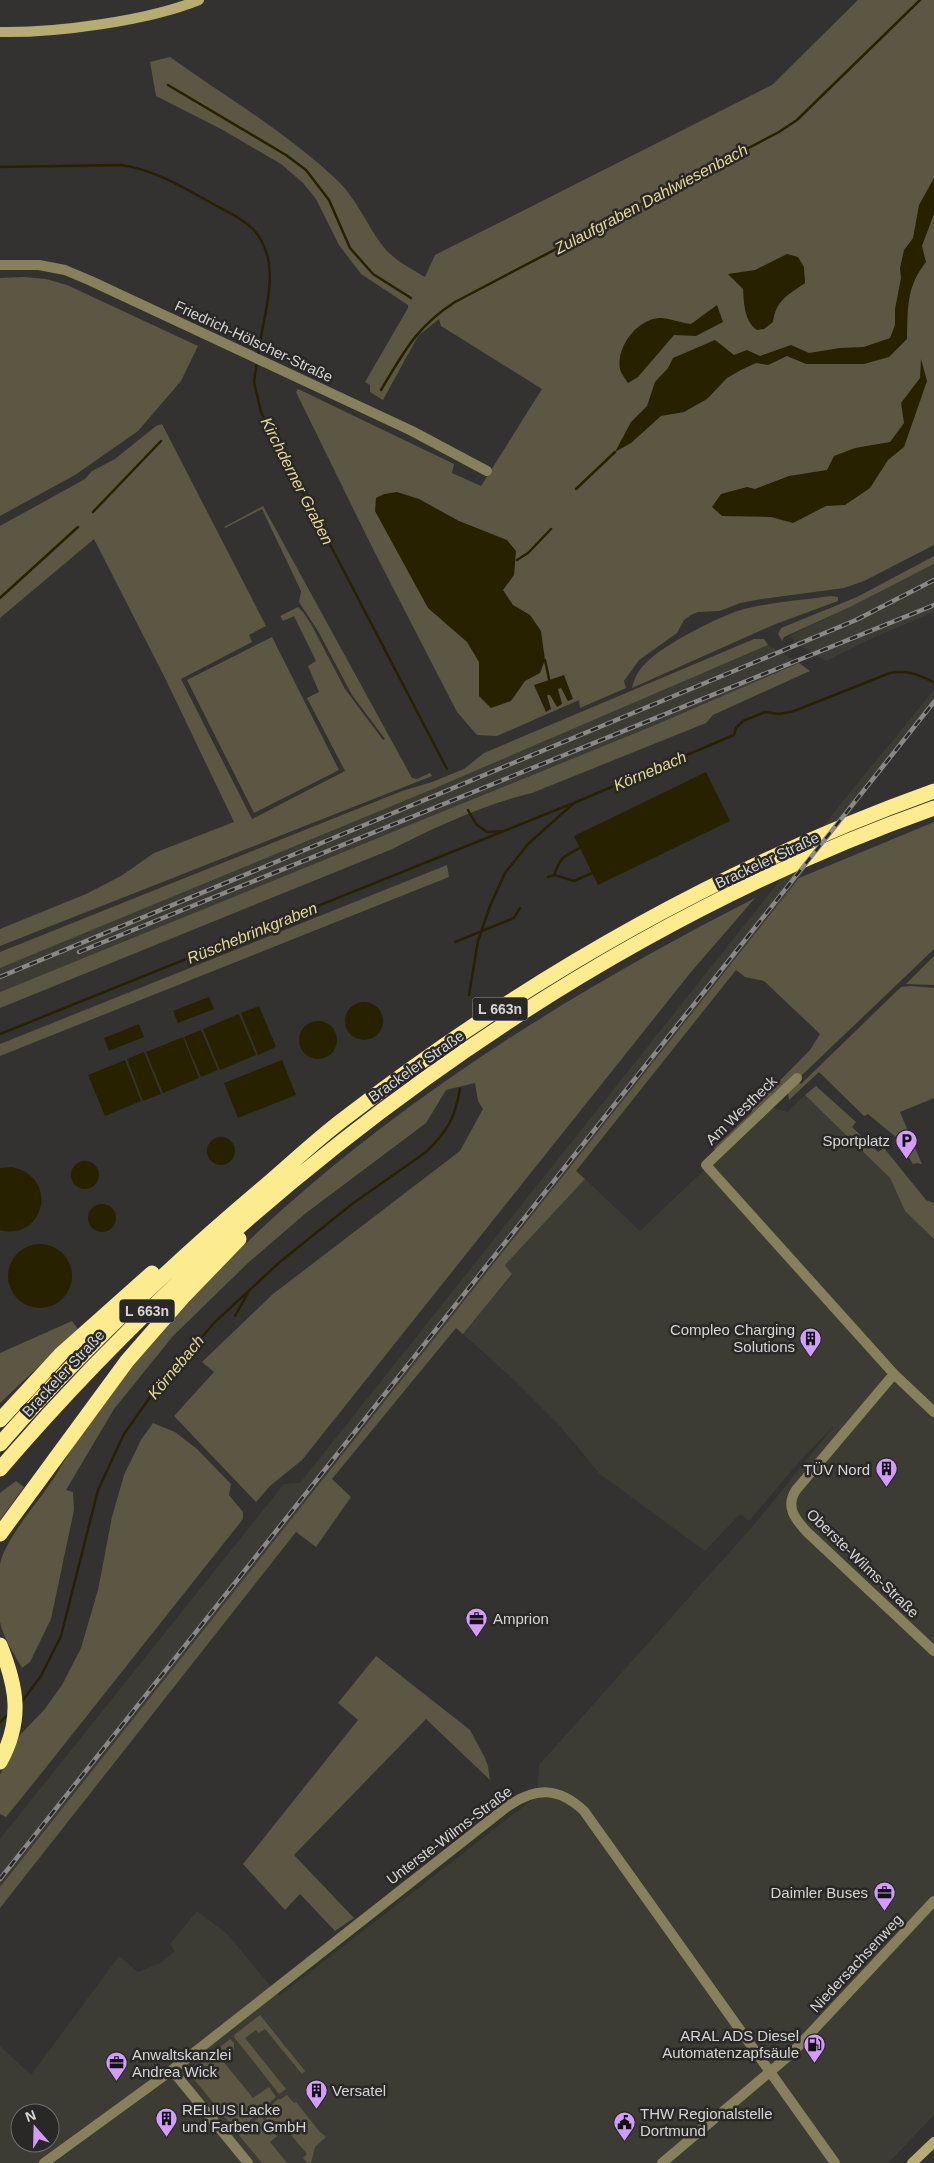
<svg xmlns="http://www.w3.org/2000/svg" width="934" height="2163" viewBox="0 0 934 2163" font-family="Helvetica,sans-serif">
<style>
.built{fill:#3d3c34;fill-rule:evenodd}
.green{fill:#5b5742}
.water{fill:#282100}
.lines{fill:none;stroke-linecap:round;stroke-linejoin:round}
.stream{stroke:#282100;stroke-width:2.5}
.street{stroke:#86805c;stroke-width:10}
.secondary{stroke:#b6ab72;stroke-width:10}
.highway{stroke:#fceb8f;stroke-width:15}
.rail-casing{stroke:#8a8988;stroke-width:4.5}
.rail{stroke:#292826;stroke-width:2.5;stroke-dasharray:8;stroke-linecap:butt}
.labels{text-anchor:middle;dominant-baseline:central;stroke-width:5;stroke-linejoin:round;paint-order:stroke}
.shield{fill:#292826;stroke:#a1a1a0;stroke-width:1}
.shield-label{font-size:14px;font-weight:bold;fill:#d5d5d4}
.street-label{font-size:15px;fill:#d5d5d4;stroke:#292826}
.poi-label{font-size:15px;fill:#d5d5d4;stroke:#292826;text-anchor:end}
.water-label{font-size:16px;font-style:italic;fill:#e4d998;stroke:#292826}
</style>
<rect width="100%" height="100%" fill="#333230"/>
<!-- built -->
<path class="built" d="M934 564V612L866 641 826 661 794 642 791 635 850 607Z
M768 645 799 663 655 725 0 992V968L433 789Z
M934 690V705L718 982 0 1887V1839L284 1484 300 1483 852 790Z
M805 1095 890 1178 905 1211 934 1239V2115L888 2163H0V2046L31 2075 119 1956 138 1972 160 1963 175 1951 170 1944 197 1911 227 1934 279 1996 537 1796 539 1765 753 1526 834 1426 805 1455 749 1521 740 1514 705 1551 600 1474 561 1427 511 1377 463 1334 512 1275 505 1265 585 1179 640 1231 770 1107 787 1112ZM20 2113H50V2143H20Z"/>
<!-- green -->
<path class="green" d="M858 0H934V545L864 581 844 588 762 599 740 603 720 611 698 612 691 615 684 620 677 633 639 660 624 681 626 688 580 708 579 700 497 736 477 735 457 712 372 547 296 392 298 389 454 464 452 473 481 486 542 389 441 326 439 319 418 336 383 400 370 392V385L365 382 408 308V305L361 274 339 245 316 199 303 183 281 164 221 129 156 96 150 62 170 57C226 97 289 134 339 182 357 200 367 225 382 245 392 259 410 268 425 277L435 255 772 85Z
M24 277 46 279 67 285 198 346 181 381 138 431 75 475 0 516V278Z
M162 424 266 626 249 635 252 642 181 679 252 819 345 771 307 698 319 692 308 666 316 661 294 616 283 621 280 616 298 607 303 612 311 624 345 689 383 740 385 739 352 695 318 631 299 602 301 591 262 509 225 528 224 527 263 506 412 778 417 779 430 773 432 776 0 946V929L86 894 121 876 154 853 234 822 165 678 94 539 0 618V526L85 479 92 471 115 459 156 426Z
M934 556V564L850 607 784 637 782 641 778 634 781 628 857 597Z
M831 596 838 597V601L773 625 632 688C634 678 639 669 647 662 663 645 721 615 744 609 772 602 802 600 831 596Z
M272 637 339 770 254 813 187 680Z
M754 639H764L768 645 433 789 0 968V952L402 791 432 782 464 769 484 753Z
M799 663 810 671 713 715 706 723 532 793C482 805 436 827 390 850L0 1008V992L655 725Z
M934 822V949L800 1077 796 1073 715 1150 714 1148 752 1112 751 1110 810 1050 820 1034 764 981 745 977 736 970 576 1171 585 1179 505 1265 512 1274 463 1334 456 1328 332 1479 351 1497 316 1547 296 1532 0 1908V1887L799 878Z
M447 865 449 877 0 1056V1044Z
M755 898 691 972 302 1460 270 1486 256 1502 174 1416 214 1372 202 1362 273 1294 460 1151 483 1109 478 1101 475 1083 446 1090 426 1123 306 1213 249 1262 173 1336 114 1409 66 1490 73 1492 74 1510 51 1619 30 1662 22 1668C14 1654 3 1637 0 1622 0 1609 0 1578 0 1565 1 1556 7 1546 11 1539 24 1516 43 1496 57 1473 77 1440 97 1404 123 1374 297 1165 514 1021 755 898Z
M934 956V985L906 984Z
M911 986 934 988V1098L900 1112 922 1164 917 1163 913 1164 897 1138 868 1114 864 1116 819 1072 789 1100 788 1093 798 1081 801 1084 901 987Z
M816 1086 856 1122 852 1127 878 1152 884 1148 926 1200 934 1203V1239L905 1211 890 1178 805 1095Z
M72 1321 78 1329 0 1403V1353Z
M153 1423 175 1432 197 1449 231 1484 229 1495 243 1512V1519L36 1780 6 1817 0 1814V1775L20 1735 44 1710 62 1685 81 1648 98 1590 112 1517 124 1475 141 1440Z
M16 1481 24 1487 0 1520V1493Z
M376 1656 470 1730 484 1756 488 1766 490 1780 426 1719 294 1855 354 1918 335 1931 300 1894 285 1910 243 1864 358 1720 338 1703Z
M260 2015 305 2071 302 2074 265 2029 259 2033 256 2030 245 2038 286 2089 279 2094 234 2037V2035Z
M230 2039 234 2043V2049L222 2060 253 2098 269 2087 276 2097 237 2132 193 2078 191 2073 196 2066Z
M287 2095 294 2103 296 2102 319 2131 326 2137 315 2147 311 2163H307L303 2158 307 2154 286 2129 279 2135 262 2114 278 2099H281Z
M261 2116 277 2136 270 2142 287 2163H262L238 2134Z"/>
<!-- water -->
<path class="water" d="M934 178V214L922 246 926 262C906 287 908 308 907 339L889 357 864 364H806L787 356 768 365 756 363 741 370 727 378 707 399 684 412 661 416 631 443 615 452 631 422 647 406 655 382 668 368 673 358 715 340 734 355 747 350 760 356 791 345 809 353 840 348 864 347 890 338 895 325V309L901 278 900 268 904 250 913 238 919 205Z
M787 254 798 257 804 267 805 283C788 295 776 300 773 322L764 329 757 330C744 321 744 303 743 289L728 274 755 270Z
M717 305 723 322 696 336 674 335 638 377 628 383C626 379 621 374 620 369 616 347 637 319 660 318 669 318 682 323 691 324Z
M921 359 927 381 904 447 888 460 870 488 845 505 826 506 793 523 771 517 722 516 712 507 721 494 747 487 755 489 789 476 827 470 834 456 855 448 890 442 904 423 901 403 920 378Z
M397 492 419 499 459 521 507 540 516 551 514 575 503 590 513 605 530 615 541 631 545 660 540 673 525 681 511 701 491 708 479 696V662L467 642 428 608 375 511 376 498 384 494Z
M564 675 573 699 568 701 561 688 558 689 562 704 557 707 550 695H547L551 709 546 712 534 685Z
M706 772 730 821 598 885 574 836Z
M209 997 214 1009 178 1023 173 1011Z
M345 1021a19 19 0 1 1 38 0a19 19 0 1 1-38 0Z
M259 1006 276 1047 258 1055 241 1013Z
M239 1014 256 1055 220 1070 203 1029Z
M299 1040a19 19 0 1 1 38 0a19 19 0 1 1-38 0Z
M139 1024 144 1037 109 1051 104 1038Z
M201 1030 218 1070 201 1077 184 1037Z
M183 1037 199 1078 163 1093 146 1052Z
M144 1052 161 1094 143 1101 127 1059Z
M125 1060 141 1101 105 1116 88 1075Z
M282 1060 296 1095 238 1118 224 1083Z
M207 1151a14 14 0 1 1 28 0a14 14 0 1 1-28 0Z
M71 1175a14 14 0 1 1 28 0a14 14 0 1 1-28 0Z
M12 1167C61 1178 43 1242 0 1230V1168Z
M88 1218a14 14 0 1 1 28 0a14 14 0 1 1-28 0Z
M8 1276a32 32 0 1 1 64 0a32 32 0 1 1-64 0Z"/>
<g class="lines">
<!-- stream -->
<path class="stream" d="M168 85 286 155 306 170 329 200 350 248 373 274 411 298
M0 167 121 165C156 170 184 188 215 205 228 212 244 219 254 230 262 239 267 252 269 264 273 292 261 328 258 356
M257 361 254 382 261 412 447 769
M381 390C404 352 416 327 455 302L779 132 797 120 920 0
M576 489 615 452
M93 512 161 441
M517 560 528 553 551 529
M0 598 78 527
M545 660 549 679
M468 810 476 824 487 832 504 831 571 804
M554 875C561 857 562 857 580 848
M548 877 554 875 574 881 592 873
M455 942 514 918 520 908
M469 995 478 941 490 906 505 873 528 844 574 803 734 735 736 728 743 721 765 712 779 714 794 711 890 673C906 670 918 674 933 682
M0 1034 504 831
M235 1316 249 1291
M20 1704 41 1676 61 1636 98 1490 124 1434 153 1393 215 1322 281 1261 352 1204 426 1152C447 1132 455 1118 460 1089
M0 1722 9 1714"/>
<!-- street -->
<path class="street" d="M0 265H39L65 270 91 281 412 431 487 471
M797 1078 706 1165 894 1374
M934 1412 894 1374 796 1490C785 1507 795 1519 807 1532L934 1651
M172 2070 248 2163
M44 2163 172 2070 508 1806C536 1787 559 1787 584 1811L835 2163
M662 2163 791 2054 934 1901"/>
<!-- secondary -->
<path class="secondary" d="M0 32C56 33 147 21 199 0
M912 2163 934 2142"/>
<!-- highway -->
<path class="highway" d="M0 1420 61 1354 152 1273
M0 1444C81 1351 171 1265 265 1186 292 1163 317 1139 345 1118 523 981 722 867 934 791
M0 1469C246 1183 576 935 934 808
M0 1534 127 1361 182 1298 239 1239
M0 1645C17 1687 23 1720 0 1762"/>
<defs>
<path id="rail" d="M79 952 934 605
M0 977 856 620 934 580
M0 1879 934 702"/>
</defs>
<!-- rail casing -->
<use href="#rail" class="rail-casing"/>
<!-- rail -->
<use href="#rail" class="rail"/>
</g>
<!-- icons -->
<defs>
<symbol id="parking-pin" viewBox="-11 -11 22 30"><path d="M0 17L-7.5 6A9.5 9.5 0 1 1 7.5 6Z" fill="#d39cfc" stroke="#292826"/><path d="M-3.5-5.5H1a3.5 3.5 0 0 1 0 7H-1V5.5H-3.5ZM-1-3.4V-.6H.8a1.4 1.4 0 0 0 0-2.8Z" fill="#111"/></symbol>
<symbol id="building-pin" viewBox="-11 -11 22 30"><path d="M0 17L-7.5 6A9.5 9.5 0 1 1 7.5 6Z" fill="#d39cfc" stroke="#292826"/><path d="M-4-6H4V6H1V3H-1V6H-4ZM-2.5-4.3h1.7v1.8h-1.7ZM.8-4.3h1.7v1.8H.8ZM-2.5-1h1.7V.8h-1.7ZM.8-1h1.7V.8H.8Z" fill="#111"/></symbol>
<symbol id="office-pin" viewBox="-11 -11 22 30"><path d="M0 17L-7.5 6A9.5 9.5 0 1 1 7.5 6Z" fill="#d39cfc" stroke="#292826"/><path d="M-6-3h4V-5.5h4V-3h4V5H-6ZM-1-4.5V-3h2v-1.5ZM-6 0V1H6V0Z" fill="#111"/></symbol>
<symbol id="fuel-pin" viewBox="-11 -11 22 30"><path d="M0 17L-7.5 6A9.5 9.5 0 1 1 7.5 6Z" fill="#d39cfc" stroke="#292826"/><path d="M-5.5-6h7V0h2V4h1.3V-2.5L3-4.5l.8-.8L6-3V5H2.5V1h-1V6h-7ZM-4.2-4.7v3.2H.2V-4.7Z" fill="#111"/></symbol>
<symbol id="civic-pin" viewBox="-11 -11 22 30"><path d="M0 17L-7.5 6A9.5 9.5 0 1 1 7.5 6Z" fill="#d39cfc" stroke="#292826"/><path d="M-.6-6.5H3V-4.5H.6V-3L4-1V1h2V6H-6V1h2V-1L-.6-3ZM-1.2 2.5V6h2.4V2.5Z" fill="#111"/></symbol>
</defs>
<g fill-rule="evenodd">
<use href="#parking-pin" x="894" y="1128" width="25" height="34"/>
<use href="#building-pin" x="798" y="1326" width="25" height="34"/>
<use href="#building-pin" x="874" y="1456" width="25" height="34"/>
<use href="#office-pin" x="464" y="1606" width="25" height="34"/>
<use href="#office-pin" x="872" y="1880" width="25" height="34"/>
<use href="#fuel-pin" x="802" y="2032" width="25" height="34"/>
<use href="#office-pin" x="104" y="2050" width="25" height="34"/>
<use href="#building-pin" x="304" y="2078" width="25" height="34"/>
<use href="#building-pin" x="154" y="2106" width="25" height="34"/>
<use href="#civic-pin" x="612" y="2110" width="25" height="34"/>
</g>
<g class="labels">
<!-- shield labels -->
<g class="shield">
<rect x="472.5" y="997.5" width="55" height="23" rx="4"/>
<rect x="119.5" y="1299.5" width="55" height="23" rx="4"/>
</g>
<g class="shield-label">
<text x="500" y="1009">L 663n</text>
<text x="147" y="1311">L 663n</text>
</g>
<!-- street labels -->
<g class="street-label">
<text transform="translate(254 341) rotate(25)">Friedrich-Hölscher-Straße</text>
<text transform="translate(767 860) rotate(-25)">Brackeler Straße</text>
<text transform="translate(416 1066) rotate(-35)">Brackeler Straße</text>
<text transform="translate(741 1110) rotate(-44)">Am Westheck</text>
<text transform="translate(63 1373) rotate(-47)">Brackeler Straße</text>
<text transform="translate(863 1563) rotate(44)">Oberste-Wilms-Straße</text>
<text transform="translate(449 1835) rotate(-37)">Unterste-Wilms-Straße</text>
<text transform="translate(856 1963) rotate(-47)">Niedersachsenweg</text>
</g>
<!-- poi labels -->
<g class="poi-label">
<text x="890" y="1140">Sportplatz</text>
<text x="795" y="1329">Compleo Charging<tspan x="795" dy="17">Solutions</tspan></text>
<text x="870" y="1469">TÜV Nord</text>
<text x="493" y="1618" text-anchor="start">Amprion</text>
<text x="868" y="1892">Daimler Buses</text>
<text x="799" y="2035">ARAL ADS Diesel<tspan x="799" dy="17">Automatenzapfsäule</tspan></text>
<text x="132" y="2054" text-anchor="start">Anwaltskanzlei<tspan x="132" dy="17">Andrea Wick</tspan></text>
<text x="332" y="2090" text-anchor="start">Versatel</text>
<text x="182" y="2109" text-anchor="start">RELIUS Lacke<tspan x="182" dy="17">und Farben GmbH</tspan></text>
<text x="640" y="2113" text-anchor="start">THW Regionalstelle<tspan x="640" dy="17">Dortmund</tspan></text>
</g>
<!-- water labels -->
<g class="water-label">
<text transform="translate(651 199) rotate(-28)">Zulaufgraben Dahlwiesenbach</text>
<text transform="translate(297 481) rotate(63)">Kirchderner Graben</text>
<text transform="translate(650 771) rotate(-23)">Körnebach</text>
<text transform="translate(252 933) rotate(-22)">Rüschebrinkgraben</text>
<text transform="translate(176 1367) rotate(-50)">Körnebach</text>
</g>
</g>
<!-- north arrow -->
<g transform="translate(35 2128) rotate(340)"><circle r="24" fill="#292826" stroke="#6e6d6c"/>
<path d="M0-4L9 19L0 12L-9 19Z" fill="#d39cfc"/>
<text y="-8" font-size="14" font-weight="bold" text-anchor="middle" fill="#d5d5d4">N</text>
</g>
</svg>
